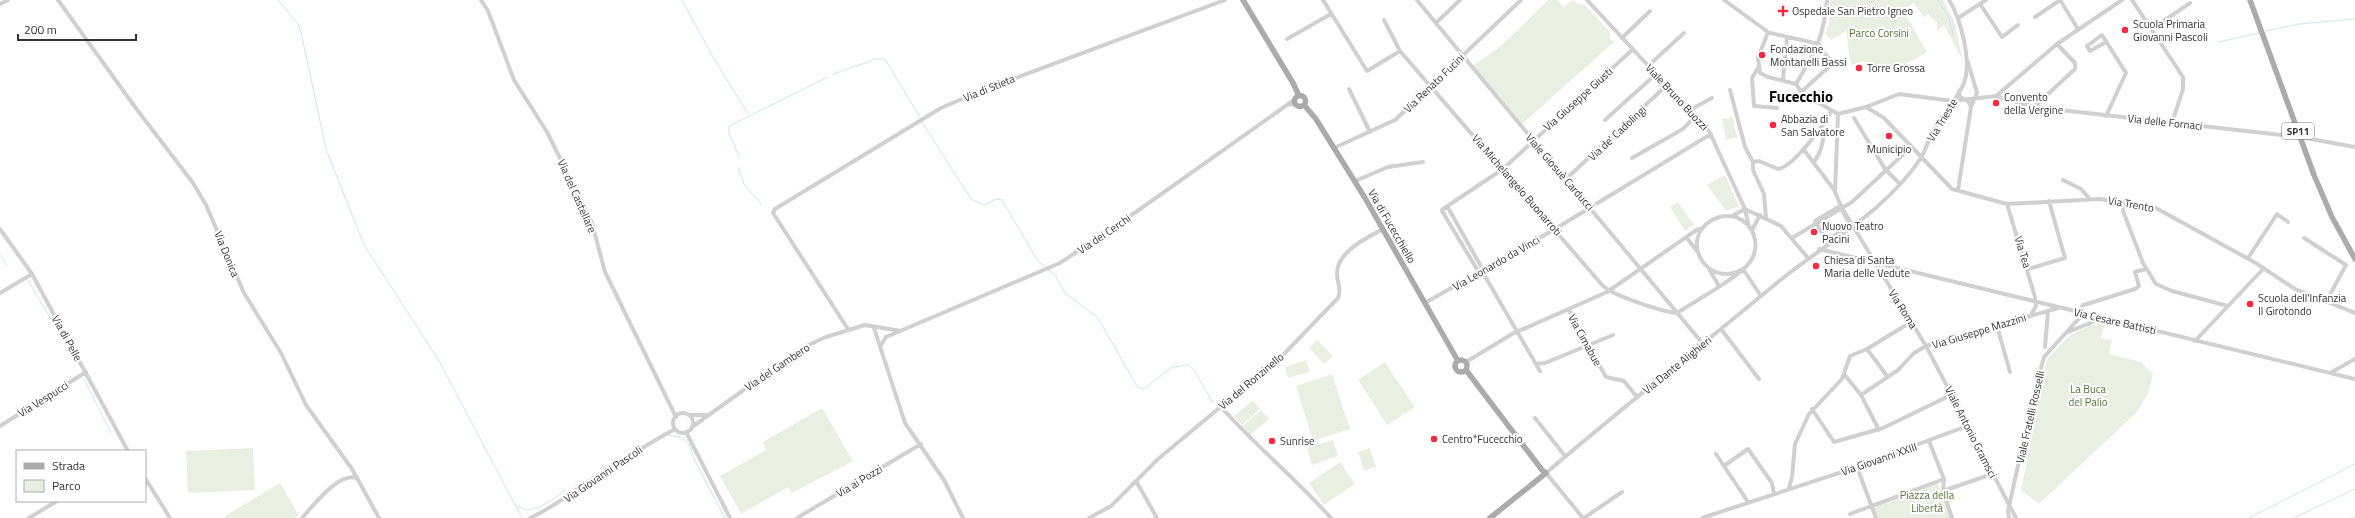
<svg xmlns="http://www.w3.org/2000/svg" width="2355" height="518" viewBox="0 0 2355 518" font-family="'Titillium Web',sans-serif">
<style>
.green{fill:#eaf0e1}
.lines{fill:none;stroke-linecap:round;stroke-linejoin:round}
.stream{stroke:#cce4f1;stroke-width:1}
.minor{stroke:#d0d0d0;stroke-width:4}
.major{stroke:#ababab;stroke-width:5.5}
.poi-dot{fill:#f52a3f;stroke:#fff;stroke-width:1.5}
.labels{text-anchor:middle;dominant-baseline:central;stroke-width:4;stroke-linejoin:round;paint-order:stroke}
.shield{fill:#fff;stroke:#707070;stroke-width:1}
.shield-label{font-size:10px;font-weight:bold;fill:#333}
.poi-label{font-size:11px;fill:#333;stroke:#fff;text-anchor:start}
.park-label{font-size:11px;fill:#58743b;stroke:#fff}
.street-label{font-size:11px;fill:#333;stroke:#fff}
.district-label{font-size:15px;font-weight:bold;fill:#000;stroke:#fff}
</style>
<rect width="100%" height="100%" fill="#fff"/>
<!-- green -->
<path class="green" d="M1548 0H1557L1564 7 1573 0 1578 4 1585 5 1610 32V39L1614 42 1522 124 1473 65 1500 47Z
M1830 0H1943L1954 20 1963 61 1944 25 1937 30V23L1928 14 1924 17 1913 3 1903 11 1927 52C1907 63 1883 81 1863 61L1851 66 1846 31 1831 40 1825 34 1829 24Z
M1733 117 1737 137 1726 140 1722 119Z
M1725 175 1739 206 1726 211 1707 185Z
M1678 202 1694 225 1685 231 1670 207Z
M2105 324 2101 338 2112 340 2109 354 2141 362 2153 374 2148 393 2137 412 2039 504 2021 490 2047 359 2069 336 2090 325Z
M1317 340 1333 356 1324 364 1309 348Z
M1306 360 1310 372 1288 378 1285 367Z
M1385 362 1415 407 1387 425 1358 380Z
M1332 374 1350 429 1313 441 1296 386Z
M1253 400 1260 409 1242 425 1234 416Z
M822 408 853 461 792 493 788 487 741 514 720 476 766 450 763 442Z
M1261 410 1269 419 1250 435 1242 426Z
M1333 440 1338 456 1312 465 1307 448Z
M253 448 255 490 188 493 186 451Z
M1370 448 1376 467 1364 471 1358 452Z
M1340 462 1355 484 1324 505 1309 483Z
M1937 482 1952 518H1876L1872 506Z
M280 483 299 515 294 518H226L225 516Z"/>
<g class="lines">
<!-- stream -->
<path class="stream" d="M278 0 298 24 301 32 326 149 364 245 438 359 522 518
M682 0 713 57 748 114
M1938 0 1949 18 1953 35
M2266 31 2299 24 2355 19
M2219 42 2259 33
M833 74 876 59H885L921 119
M922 122 971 199 983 205 997 199 1002 200 1038 261 1046 268
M739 156 729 133V126L828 77
M738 167 744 184 762 205
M0 255 7 265
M1048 270 1055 275 1065 293 1098 318 1138 388 1144 389 1172 367 1188 365 1194 370 1213 403
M28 280 63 340
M84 379 111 433
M668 435 681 437 689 444 695 461 725 518
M627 460 645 449
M516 505C533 518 550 500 566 490
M2249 518 2355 464
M2294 518 2355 489
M2351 518 2355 516"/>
<!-- minor -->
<path class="minor" d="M58 0 135 107 193 183 206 205 244 293 281 353 306 405 352 469 379 518
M481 0 488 11 514 80 547 132 592 223 605 272 676 417
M1323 0 1367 71 1400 51
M1417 0C1512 116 1608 229 1703 344
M1587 0 1709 131 1745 209 1749 227
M1724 0 1768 32 1758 58 1760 73 1768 77 1796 84
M2060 0 2078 29
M2132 0 2183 77V89L2172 123
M0 4 8 0
M1980 4 2002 37 2018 25
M2035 17 2060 0
M1958 18 1986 0
M1384 20 1400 51 1603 286C1614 296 1663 312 1677 313
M1436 23 1460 0
M2152 29 2190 3
M1770 33 1819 44
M1622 38 1650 11
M1287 39 1331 14
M1648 66 1684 33
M1758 68 1752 78 1754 106 1777 108
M1783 80 1787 38
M1796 84C1816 50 1823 40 1827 0
M1796 84 1802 93 1838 114
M1349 89 1370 132
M1730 90 1745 147 1753 162V170L1764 194 1766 218
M1959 91 1960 97 1968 101 1971 107
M1996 96 2057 44 2122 0
M1788 102C1806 90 1817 76 1834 63L1818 48
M1288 104 1296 105
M1866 107 1884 118 1952 189 2007 204 2100 199 2156 208 2254 262 2295 289 2355 313
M2034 107 2075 69V63L2057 44
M1690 110 1712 98
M1838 114 1866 107 1899 94 1953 101 1996 96 2034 107 2300 137 2355 147
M1838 114 1835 192 1842 208 1926 346 2016 518
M2106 116 2126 73 2102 35 2087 46 2090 51 2106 42
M1854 118 1885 169 1900 184
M1605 120 1656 74
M1334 148 1395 120 1521 0
M1804 150 1835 191
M1632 158 1683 129 1695 116
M1753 162 1759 161 1778 169C1792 168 1825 124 1831 111
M1814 162C1820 154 1827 136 1821 127
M1566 179 1667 85
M2063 180 2081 189 2090 199
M1355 181 1388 167 1423 162
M1958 190 1971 107 1977 93 1968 62
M2123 201V211L2143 263 2156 284 2172 291 2228 306
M2007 204 2035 297 2036 306 2031 315
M1447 206 1482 268V271L1540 371
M1840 206 1850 225 1827 241 1815 221Z
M1745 209 1781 226 1808 258
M1732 216 1745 209
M0 229 32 274 128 451
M1752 230 1760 215
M1686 237 1697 251
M1792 238 1852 202 1911 147
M2304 238 2346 265 2326 302
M1819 249 2355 379
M2248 258 2277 214 2288 222
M1709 269 1719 286
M1743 269 1761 296
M2028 269 2065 258 2049 201
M1481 271H1478L1442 211 1443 209 1503 169 1633 49
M0 293 32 274
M1425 303 1555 229 1711 134
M1569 310 1606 377 1624 381 1637 397
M1677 313C1695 301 1738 278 1750 262 1755 255 1757 245 1754 236 1752 227 1745 221 1736 217 1728 215 1719 216 1712 220 1678 239 1707 290 1743 269
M2078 313 2083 305 2087 304 2135 289 2139 286 2135 272 2146 269
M1997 326 2010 372
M874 328 905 423 944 480 963 518
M848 329 773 213 775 209 941 108 978 92 1225 0
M1721 329 1759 379
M2068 332 2100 319
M2195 341 2264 268
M881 345 886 337 1060 263 1136 212 1294 100
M2045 347 2048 311
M1867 349 1887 376
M1466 362 1512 334 1607 292 1698 229H1702
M1536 364 1545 363 1613 335
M2330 373 2355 359
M1844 374 1861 395 1879 430
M1861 395 1898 370 1914 353 1926 346 2058 308
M1221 407C1256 446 1296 479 1331 518
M1812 409 1834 442 1883 428 1951 395
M673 423a10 10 0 1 1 20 0a10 10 0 1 1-20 0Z
M689 415H708
M1535 418 1565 456
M0 426 86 372
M692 427 804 347 826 337 865 325 901 331
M686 432 730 518
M1929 441 1944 479 1943 491 1952 518
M1716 454 1748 502
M1724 466 1748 449 1772 483 1774 494
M1857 467 1876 518
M145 478 170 518
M1136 481 1157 518
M1789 488 1792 477 1795 444 1809 414 1842 379 1850 356 1867 349 1911 322
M1943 491 1992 474
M1850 514 1944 479
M29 518 57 501
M302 518C314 505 338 472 357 478
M530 518C550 509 563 499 580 487 611 467 642 447 675 429
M797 518 921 444
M1089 518 1111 506 1158 459 1283 355 1338 298C1342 289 1337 283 1337 274 1337 251 1367 238 1383 229
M1583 518 1546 473C1622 408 1701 346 1778 282 1826 243 1886 211 1921 158 1926 150 1928 139 1933 131 1942 115 1957 100 1964 83 1972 62 1961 19 1949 0
M1584 518 1622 492
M1702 518 1857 467 1967 426
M2009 518 2008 511 2033 398 2044 357 2083 314"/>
<!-- major -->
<path class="major" d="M1243 0 1293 83 1299 96
M2250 0 2314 175 2332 217 2355 259
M1294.5 101a5.5 5.5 0 1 1 11 0a5.5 5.5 0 1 1-11 0Z
M1304 105 1316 119 1365 198 1458 361
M1455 366a6 6 0 1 1 12 0a6 6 0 1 1-12 0Z
M1466 370 1542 470 1546 473 1490 518"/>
</g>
<!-- markers -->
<g class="poi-dot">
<path d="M1781 5h4v4h4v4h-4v4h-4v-4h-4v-4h4z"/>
<circle cx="2125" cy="30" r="4"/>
<circle cx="1762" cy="55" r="4"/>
<circle cx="1859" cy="68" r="4"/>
<circle cx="1996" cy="103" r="4"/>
<circle cx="1773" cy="125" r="4"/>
<circle cx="1889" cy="136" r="4"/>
<circle cx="1814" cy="232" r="4"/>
<circle cx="1816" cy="266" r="4"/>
<circle cx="2250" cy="304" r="4"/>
<circle cx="1434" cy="439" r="4"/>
<circle cx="1272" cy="441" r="4"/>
</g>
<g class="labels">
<!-- shield labels -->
<rect class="shield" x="2282" y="123" width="32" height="16" rx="3"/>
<g class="shield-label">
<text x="2298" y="131">SP11</text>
</g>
<!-- poi labels -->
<g class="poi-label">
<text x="1792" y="11">Ospedale San Pietro Igneo</text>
<text x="2133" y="24">Scuola Primaria<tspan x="2133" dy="13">Giovanni Pascoli</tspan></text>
<text x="1770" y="49">Fondazione<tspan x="1770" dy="13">Montanelli Bassi</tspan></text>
<text x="1867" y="68">Torre Grossa</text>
<text x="2004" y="97">Convento<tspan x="2004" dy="13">della Vergine</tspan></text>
<text x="1781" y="119">Abbazia di<tspan x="1781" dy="13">San Salvatore</tspan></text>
<text x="1889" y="149" text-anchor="middle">Municipio</text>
<text x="1822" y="226">Nuovo Teatro<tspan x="1822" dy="13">Pacini</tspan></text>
<text x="1824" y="260">Chiesa di Santa<tspan x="1824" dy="13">Maria delle Vedute</tspan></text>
<text x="2258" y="298">Scuola dell'Infanzia<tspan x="2258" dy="13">Il Girotondo</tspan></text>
<text x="1442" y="439">Centro*Fucecchio</text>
<text x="1280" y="441">Sunrise</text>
</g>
<!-- park labels -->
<g class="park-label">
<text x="1879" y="33">Parco Corsini</text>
<text x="2088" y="389">La Buca<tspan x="2088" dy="13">del Palio</tspan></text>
<text x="1927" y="495">Piazza della<tspan x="1927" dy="13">Libertà</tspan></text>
</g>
<!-- street labels -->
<g class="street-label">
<text transform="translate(1434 83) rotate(-44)">Via Renato Fucini</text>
<text transform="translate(989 88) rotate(-22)">Via di Stieta</text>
<text transform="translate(1677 97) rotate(47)">Viale Bruno Buozzi</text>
<text transform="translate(1578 99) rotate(-42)">Via Giuseppe Giusti</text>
<text transform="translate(1942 120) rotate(-59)">Via Trieste</text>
<text transform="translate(2165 122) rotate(6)">Via delle Fornaci</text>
<text transform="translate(1617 133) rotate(-43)">Via de' Cadolingi</text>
<text transform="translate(1560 172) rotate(49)">Viale Giosuè Carducci</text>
<text transform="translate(1517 185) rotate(49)">Via Michelangelo Buonarroti</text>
<text transform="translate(577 196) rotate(66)">Via del Castellare</text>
<text transform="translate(2131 204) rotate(10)">Via Trento</text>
<text transform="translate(1392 226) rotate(60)">Via di Fucecchiello</text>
<text transform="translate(1104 234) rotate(-34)">Via dei Cerchi</text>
<text transform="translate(2023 252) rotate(73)">Via Tea</text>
<text transform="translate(227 254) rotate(68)">Via Donica</text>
<text transform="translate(1496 263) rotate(-30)">Via Leonardo da Vinci</text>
<text transform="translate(1903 309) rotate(58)">Via Roma</text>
<text transform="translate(2115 321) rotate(13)">Via Cesare Battisti</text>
<text transform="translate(1979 331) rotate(-17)">Via Giuseppe Mazzini</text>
<text transform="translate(67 338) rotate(61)">Via di Pelle</text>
<text transform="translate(1585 340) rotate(61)">Via Cimabue</text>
<text transform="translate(1677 365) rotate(-39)">Via Dante Alighieri</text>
<text transform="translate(777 367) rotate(-34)">Via del Gambero</text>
<text transform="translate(1251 381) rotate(-40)">Via del Ronzinello</text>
<text transform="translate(43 399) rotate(-32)">Via Vespucci</text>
<text transform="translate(2030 417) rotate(-77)">Viale Fratelli Rosselli</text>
<text transform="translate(1971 432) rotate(63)">Viale Antonio Gramsci</text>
<text transform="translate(1879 459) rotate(-19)">Via Giovanni XXIII</text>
<text transform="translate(603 474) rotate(-34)">Via Giovanni Pascoli</text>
<text transform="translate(859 481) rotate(-31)">Via ai Pozzi</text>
</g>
<!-- district labels -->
<g class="district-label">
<text x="1801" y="96">Fucecchio</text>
</g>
</g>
<!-- legend -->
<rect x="16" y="450" width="130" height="52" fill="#ffffff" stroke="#adadad"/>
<rect x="24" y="463" width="20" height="6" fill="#ababab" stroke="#adadad"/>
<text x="52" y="470" font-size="12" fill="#333333">Strada</text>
<rect x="24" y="480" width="20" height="12" fill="#eaf0e1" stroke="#adadad"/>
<text x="52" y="490" font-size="12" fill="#333333">Parco</text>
<!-- scale -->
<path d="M18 34v6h118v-6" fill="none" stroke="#333333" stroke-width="2"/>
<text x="24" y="34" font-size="12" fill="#333333" stroke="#ffffff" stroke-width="3" paint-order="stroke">200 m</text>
</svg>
